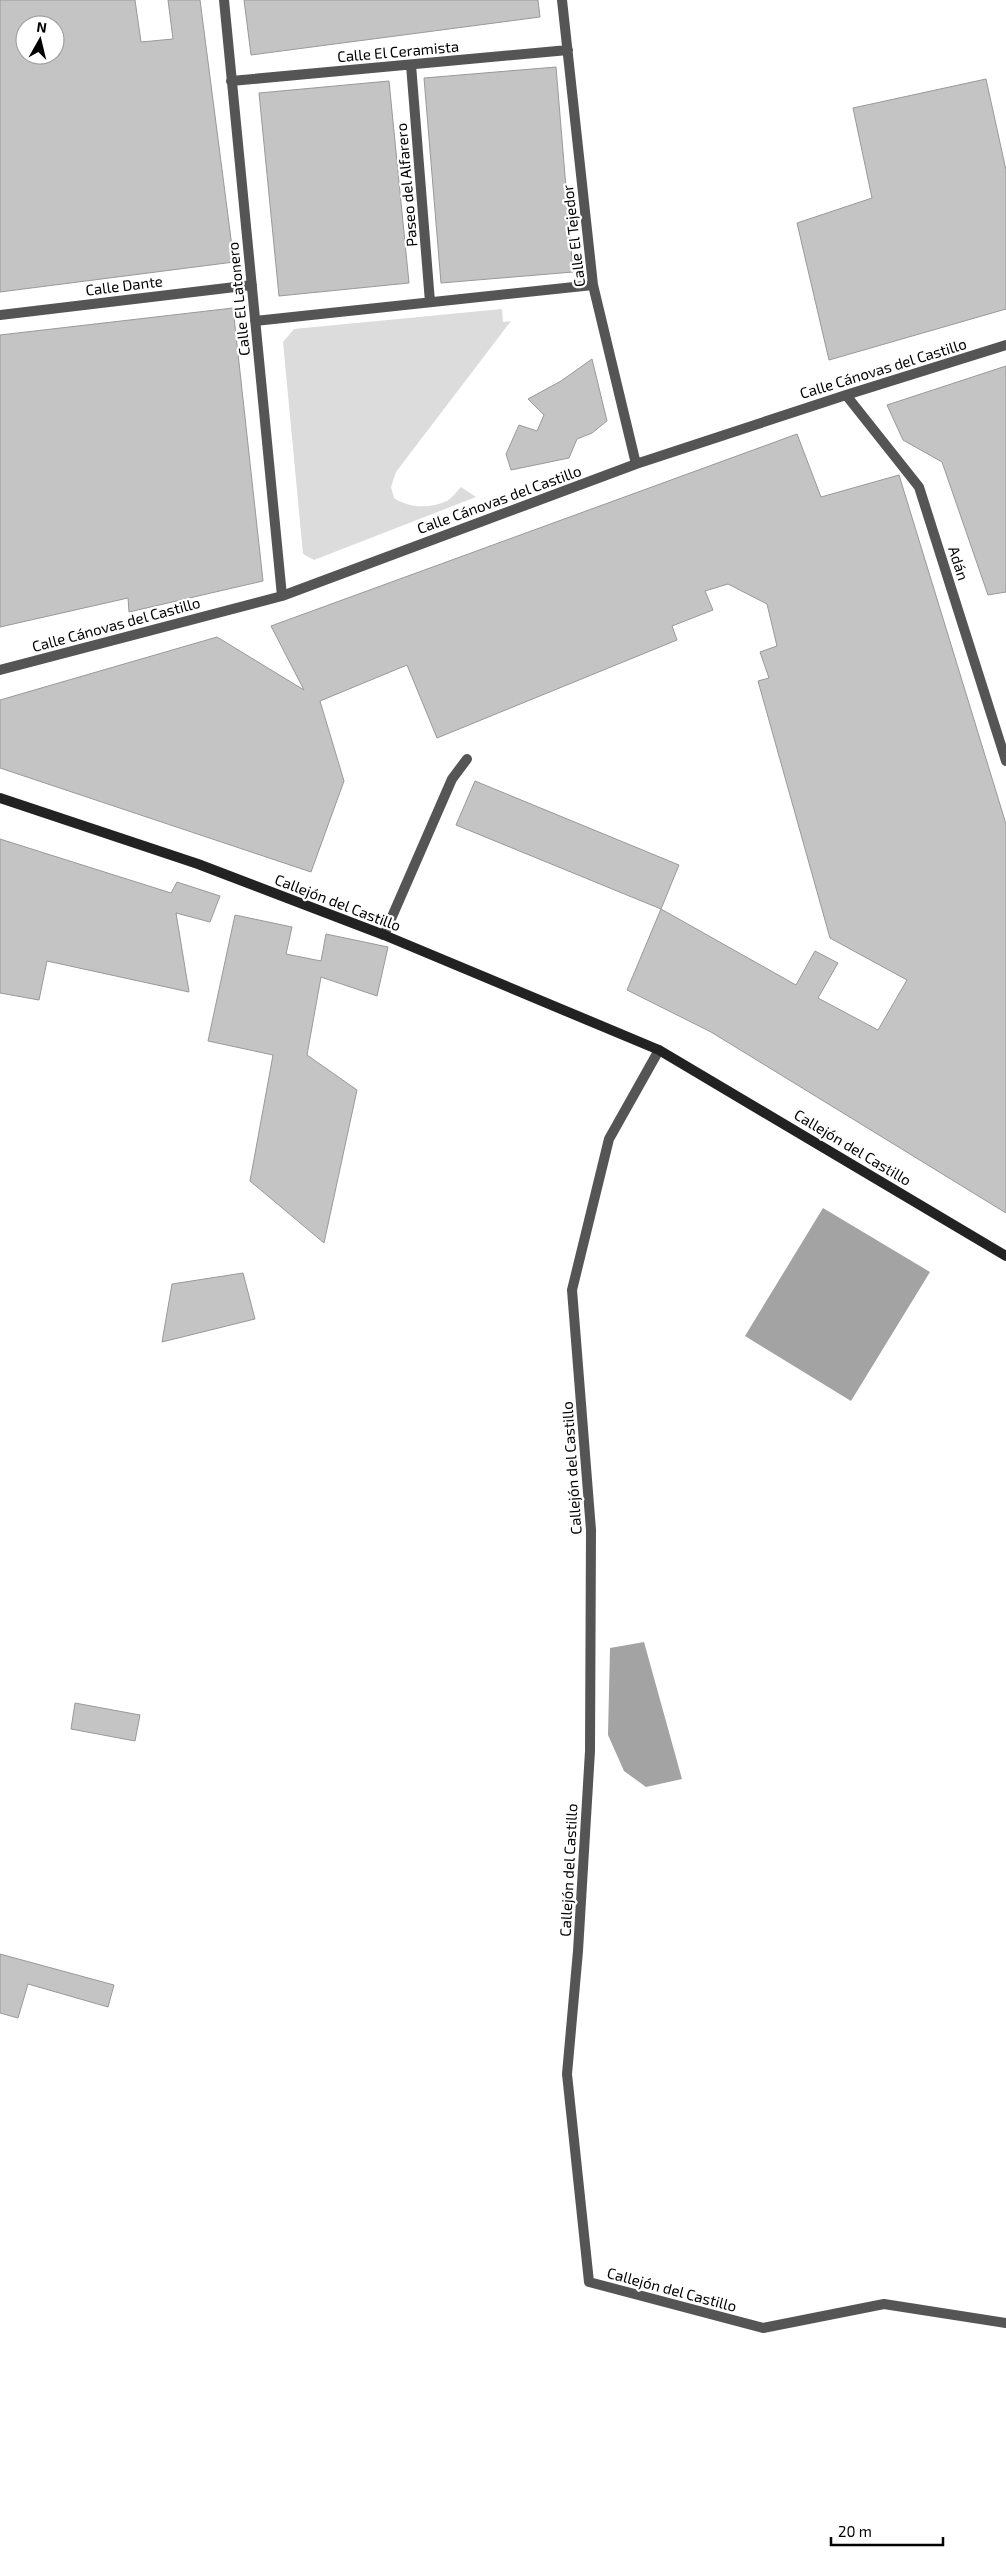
<svg xmlns="http://www.w3.org/2000/svg" width="1006" height="2562" viewBox="0 0 1006 2562" font-family="'Exo 2',sans-serif">
<style>
.green{fill:#dcdcdc}
.water{fill:#a3a3a3}
.building{fill:#c4c4c4;stroke:#999;fill-rule:evenodd}
.lines{fill:none;stroke-linecap:round;stroke-linejoin:round}
.lane{stroke:#555;stroke-width:10}
.street{stroke:#555;stroke-width:10}
.secondary{stroke:#222;stroke-width:10}
.labels{text-anchor:middle;dominant-baseline:central;stroke-width:4.5;stroke-linejoin:round;paint-order:stroke}
.street-label{font-size:15px;fill:#000;stroke:#fff}
</style>
<rect width="100%" height="100%" fill="#fff"/>
<!-- green -->
<path class="green" d="M502 309 503 322 511 321 396 472 391 487 394 498C409 508 429 509 447 501 452 498 457 491 461 487L476 497 314 560 303 554 283 342 294 329Z"/>
<!-- water -->
<path class="water" d="M823 1208 930 1272 851 1401 745 1336Z
M644 1642 682 1779 646 1787 624 1771 608 1735 610 1648Z"/>
<!-- building -->
<path class="building" d="M0 0H135L141 42 173 39 168 0H200L234 262 0 292ZM25 25H55V55H25Z
M244 0H538L540 17 251 55Z
M556 67 573 272 441 283 424 78Z
M986 79 1006 170V309L829 360 797 223 872 198 853 108Z
M389 81 409 283 279 296 259 93Z
M233 308 263 581 129 612 128 598 0 627V335Z
M592 359 607 421 592 433 577 439 569 458 511 470 506 454 519 425 537 431 544 415 528 399 561 381Z
M1006 366V592L988 595 942 462 903 440 887 405Z
M797 434 821 497 899 475 1006 824V1213L711 1032 627 990 661 909 796 985 815 951 838 963 818 998 878 1030 907 980 830 938 758 681 769 678 760 652 777 646 767 604 728 584 705 591 713 610 672 626 677 640 437 738 407 665 320 701 344 781 311 872 0 768V700L217 637 304 690 271 626Z
M475 781 679 865 661 909 456 825Z
M0 839 171 893 177 882 220 896 210 922 176 913 189 992 47 961 39 1000 0 993Z
M235 915 292 927 286 954 321 961 326 934 388 947 377 996 321 977 307 1055 357 1090 324 1243 250 1181 273 1055 208 1041Z
M243 1273 255 1319 162 1342 172 1284Z
M75 1703 140 1715 135 1741 71 1729Z
M0 1954 114 1985 108 2007 28 1984 18 2018 0 2013Z"/>
<g class="lines">
<!-- lane -->
<path class="lane" d="M384 935 452 779 467 759
M659 1050 609 1139 572 1290 591 1530 590 1751 578 1951 567 2074 589 2282 763 2328 884 2304 1006 2323"/>
<!-- street -->
<path class="street" d="M224 0 282 596
M562 0 593 285 636 464
M411 65 430 302
M231 81 568 50
M0 315 252 285
M255 321 593 285
M846 395 919 487 1006 761
M0 670 282 596 636 464 846 395 1006 345"/>
<!-- secondary -->
<path class="secondary" d="M0 798 198 864 384 935 659 1050 1006 1256"/>
</g>
<g class="labels">
<!-- street labels -->
<g class="street-label">
<text transform="translate(398 51) rotate(-5)">Calle El Ceramista</text>
<text transform="translate(406 185) rotate(-95)">Paseo del Alfarero</text>
<text transform="translate(573 236) rotate(-97)">Calle El Tejedor</text>
<text transform="translate(124 285) rotate(-7)">Calle Dante</text>
<text transform="translate(238 299) rotate(-96)">Calle El Latonero</text>
<text transform="translate(883 368) rotate(-17)">Calle Cánovas del Castillo</text>
<text transform="translate(499 499) rotate(-20)">Calle Cánovas del Castillo</text>
<text transform="translate(959 563) rotate(72)">Adán</text>
<text transform="translate(116 624) rotate(-15)">Calle Cánovas del Castillo</text>
<text transform="translate(338 902) rotate(21)">Callejón del Castillo</text>
<text transform="translate(853 1147) rotate(31)">Callejón del Castillo</text>
<text transform="translate(571 1468) rotate(-94)">Callejón del Castillo</text>
<text transform="translate(568 1870) rotate(-87)">Callejón del Castillo</text>
<text transform="translate(672 2289) rotate(15)">Callejón del Castillo</text>
</g>
</g>
<!-- north arrow -->
<g transform="translate(40 40) rotate(8)"><circle r="24" fill="#ffffff" stroke="#999999"/>
<path d="M0-4L9 19L0 12L-9 19Z" fill="#000000"/>
<text y="-8" font-size="14" font-weight="bold" text-anchor="middle" fill="#000000">N</text>
</g>
<!-- scale -->
<path d="M831 2537v8h112v-8" fill="none" stroke="#000000" stroke-width="2.5"/>
<text x="838" y="2537" font-size="15" fill="#000000" stroke="#ffffff" stroke-width="4" paint-order="stroke">20 m</text>
</svg>
